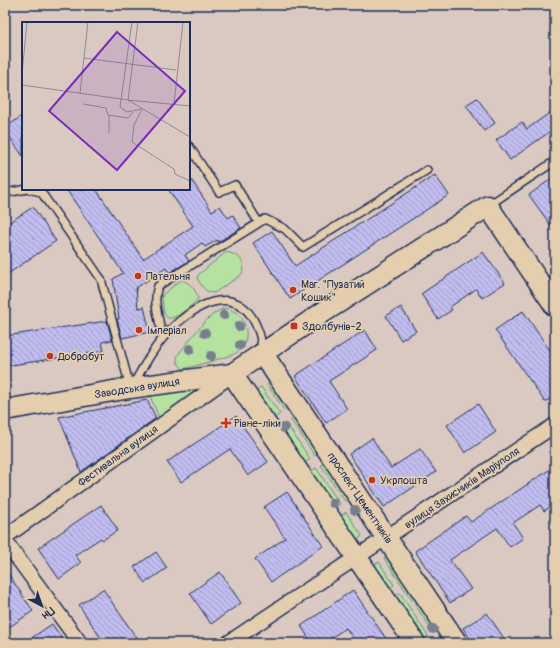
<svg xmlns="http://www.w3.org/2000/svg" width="560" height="648" viewBox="0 0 560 648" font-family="Pangolin,sans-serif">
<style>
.grass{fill:#b6e2a0;stroke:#68887f}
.building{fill:url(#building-back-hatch);stroke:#1b2f5e}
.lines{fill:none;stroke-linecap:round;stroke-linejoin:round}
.lane-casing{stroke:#1b2f5e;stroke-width:10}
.street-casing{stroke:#1b2f5e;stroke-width:17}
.secondary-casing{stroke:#1b2f5e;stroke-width:23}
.lane{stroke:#e4cead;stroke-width:7}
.street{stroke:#e4cead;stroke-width:14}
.secondary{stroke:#e4cead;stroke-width:20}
.tree{fill:#797e8e}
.poi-dot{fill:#c8321e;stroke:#e4cead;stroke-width:1.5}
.labels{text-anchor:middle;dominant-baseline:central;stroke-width:3.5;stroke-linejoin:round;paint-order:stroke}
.poi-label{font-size:11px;fill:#1b2f5e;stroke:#e4cead;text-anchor:start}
.street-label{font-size:11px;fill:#1b2f5e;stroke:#e4cead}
.inset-road{fill:none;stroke:#8e8b99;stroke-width:1}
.view{fill:#7b2cbf;fill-opacity:0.15;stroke:#7b2cbf;stroke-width:2}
.inset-edge{fill:none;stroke:#1b2f5e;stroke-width:2}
</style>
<defs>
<pattern id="building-back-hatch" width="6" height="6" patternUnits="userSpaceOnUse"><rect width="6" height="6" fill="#c1bdef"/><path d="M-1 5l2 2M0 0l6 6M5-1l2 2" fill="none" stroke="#9c9ac5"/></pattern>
</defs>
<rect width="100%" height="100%" fill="#dac9c1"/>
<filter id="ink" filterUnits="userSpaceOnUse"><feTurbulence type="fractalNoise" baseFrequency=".025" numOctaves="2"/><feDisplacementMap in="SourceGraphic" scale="8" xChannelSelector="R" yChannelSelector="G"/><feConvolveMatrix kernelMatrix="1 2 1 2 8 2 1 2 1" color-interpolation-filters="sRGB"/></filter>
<g filter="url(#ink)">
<!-- grass -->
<path class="grass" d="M226 252C228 253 231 253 233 254 242 257 247 267 241 275L214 293C204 292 202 286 197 278L199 274Z
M181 280C189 281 197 291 198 299 194 304 188 308 183 312 163 327 163 312 162 295Z
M225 308C231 310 237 312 241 317 249 328 248 346 236 353 231 356 188 368 183 369L177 362V357L180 352C192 338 208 313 225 308Z
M272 380 290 407 285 411 267 384Z
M261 387 280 414 273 419 255 392Z
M190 388 194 394 160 420 148 391Z
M296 416 320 452 315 456 291 420Z
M286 423 310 459 304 463 279 428Z
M327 461 351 497 345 501 321 465Z
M316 468 340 504 334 508 310 472Z
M346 512 362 536 356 541 339 517Z
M390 554 439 628 433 632 384 558Z
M379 562 394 585 387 590 372 566Z
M400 593 428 636 421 641 393 598Z"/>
<!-- building -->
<path class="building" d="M477 98 495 123 484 131 466 105Z
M555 109V128L510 160 496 140 522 122 527 129Z
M23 115V156L5 131V128Z
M435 175 449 195 290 299 253 243 272 231 295 266Z
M189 176 212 211 220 206 228 218 233 215 241 228 218 242 217 240 205 247 202 243 185 255 189 261 169 273 166 268 136 288 138 308 144 307 150 332 122 338 117 319H119L113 279 123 273 66 189H96L143 259 193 226 168 189H189Z
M555 176V231L529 195Z
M33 207 56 241 5 276V225Z
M483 252 505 283 482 298 476 289 450 307 452 310 438 319 421 294Z
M401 307 416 331 401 340 386 316Z
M523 311 555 358V396L545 402 495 330Z
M107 321 112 340 102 342 104 351 5 366V336Z
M365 330 377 350 329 381 347 409 326 423 295 376Z
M147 400 156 418 81 472 59 417Z
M478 404 496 432 465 453 447 425Z
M236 416 268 462 248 476 230 449 181 482 167 462Z
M372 438 391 468 420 449 436 472 384 507 349 454Z
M555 466V504L544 511 540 505 513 523 523 538 510 547 497 528 450 560 471 589 450 603 415 551 466 516 471 522Z
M287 492 323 546 271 582 255 559 285 538 264 507Z
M101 505 118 530 103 540 101 538 75 555 81 563 59 579 38 548Z
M156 552 167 568 145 583 134 567Z
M5 569 33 611 5 630Z
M220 572 241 603 211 624 190 593Z
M103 589 140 643H104L79 605Z
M353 590 389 643H356L346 628 323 643H312L301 626Z
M487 613 507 643H473L463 628Z
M52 624 65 643H24Z"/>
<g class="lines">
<defs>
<path id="lane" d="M189 146 219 192 235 185 259 223
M5 193 28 189 41 192 101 279 130 387
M489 205 555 161
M163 338C160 322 152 302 158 286L265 219 285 229 303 247 427 170
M133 385C142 369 151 352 163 338 188 308 238 275 258 330 261 336 261 344 263 351"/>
<path id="street" d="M5 537 230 376
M5 541 80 643
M228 643 555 425"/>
<path id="secondary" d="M263 354 457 643
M232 374 415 643
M5 410 130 388 232 374 322 313 488 206 555 306"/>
</defs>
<!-- lane casing -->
<use href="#lane" class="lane-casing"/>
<!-- street casing -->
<use href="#street" class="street-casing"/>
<!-- secondary casing -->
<use href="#secondary" class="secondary-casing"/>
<!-- lane -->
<use href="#lane" class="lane"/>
<!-- street -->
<use href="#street" class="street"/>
<!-- secondary -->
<use href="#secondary" class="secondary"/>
</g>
<!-- trees -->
<g class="tree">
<circle cx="224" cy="315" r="5"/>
<circle cx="239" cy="326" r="5"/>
<circle cx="205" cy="333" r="5"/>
<circle cx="240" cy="345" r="5"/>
<circle cx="190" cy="349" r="5"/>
<circle cx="211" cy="356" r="5"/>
<circle cx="284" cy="428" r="5"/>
<circle cx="333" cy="503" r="5"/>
<circle cx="355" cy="510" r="5"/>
<circle cx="433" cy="629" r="5"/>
</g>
</g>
<!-- markers -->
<g class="poi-dot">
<circle cx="138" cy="276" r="4"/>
<circle cx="293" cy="290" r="4"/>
<rect x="290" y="322" width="8" height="8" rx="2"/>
<circle cx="139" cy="330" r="4"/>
<circle cx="50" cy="356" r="4"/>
<path d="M224 417h4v4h4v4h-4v4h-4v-4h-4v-4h4z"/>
<circle cx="372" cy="480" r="4"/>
</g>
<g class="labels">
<!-- poi labels -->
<g class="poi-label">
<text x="146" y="276">Пательня</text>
<text x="301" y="284">Маг. "Пузатий<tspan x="301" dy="13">Кошик"</tspan></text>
<text x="302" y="326">Здолбунів-2</text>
<text x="147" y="330">Імперіал</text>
<text x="58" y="356">Добробут</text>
<text x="234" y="423">Рівне-ліки</text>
<text x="380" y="480">Укрпошта</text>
</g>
<!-- street labels -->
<g class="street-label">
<text transform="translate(137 388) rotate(-9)">Заводська вулиця</text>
<text transform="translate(118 456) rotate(-36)">Фестивальна вулиця</text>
<text transform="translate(462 488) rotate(-34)">вулиця Захисників Маріуполя</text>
<text transform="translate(360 498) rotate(56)">проспект Цементників</text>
</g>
</g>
<!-- overview -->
<g transform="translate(22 22)">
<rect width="168" height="168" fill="#dac9c1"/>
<path class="inset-road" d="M110 0 98 85 105 90 120 87M116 0 106 78 168 84M62 36 154 48M0 52 5 0M0 63 106 78 168 115M58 71 66 0M61 82 84 86 86 93 106 96 111 90M152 82 161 0M120 87 112 103 110 120 152 147 153 152 168 159M87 93V111"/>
<path class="view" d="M95 10 163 69 95 148 27 89Z"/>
<rect width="168" height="168" class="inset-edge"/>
</g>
<!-- margin -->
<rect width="560" height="648" fill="none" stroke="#e4cead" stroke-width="20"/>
<rect x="10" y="10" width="540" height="628" fill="none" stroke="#1b2f5e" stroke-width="1.5" filter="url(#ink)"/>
<!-- north arrow -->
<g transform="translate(42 606) rotate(139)" stroke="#e4cead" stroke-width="3" paint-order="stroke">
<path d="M0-3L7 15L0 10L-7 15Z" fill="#1b2f5e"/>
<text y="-6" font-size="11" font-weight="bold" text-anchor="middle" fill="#1b2f5e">Пн</text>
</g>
</svg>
